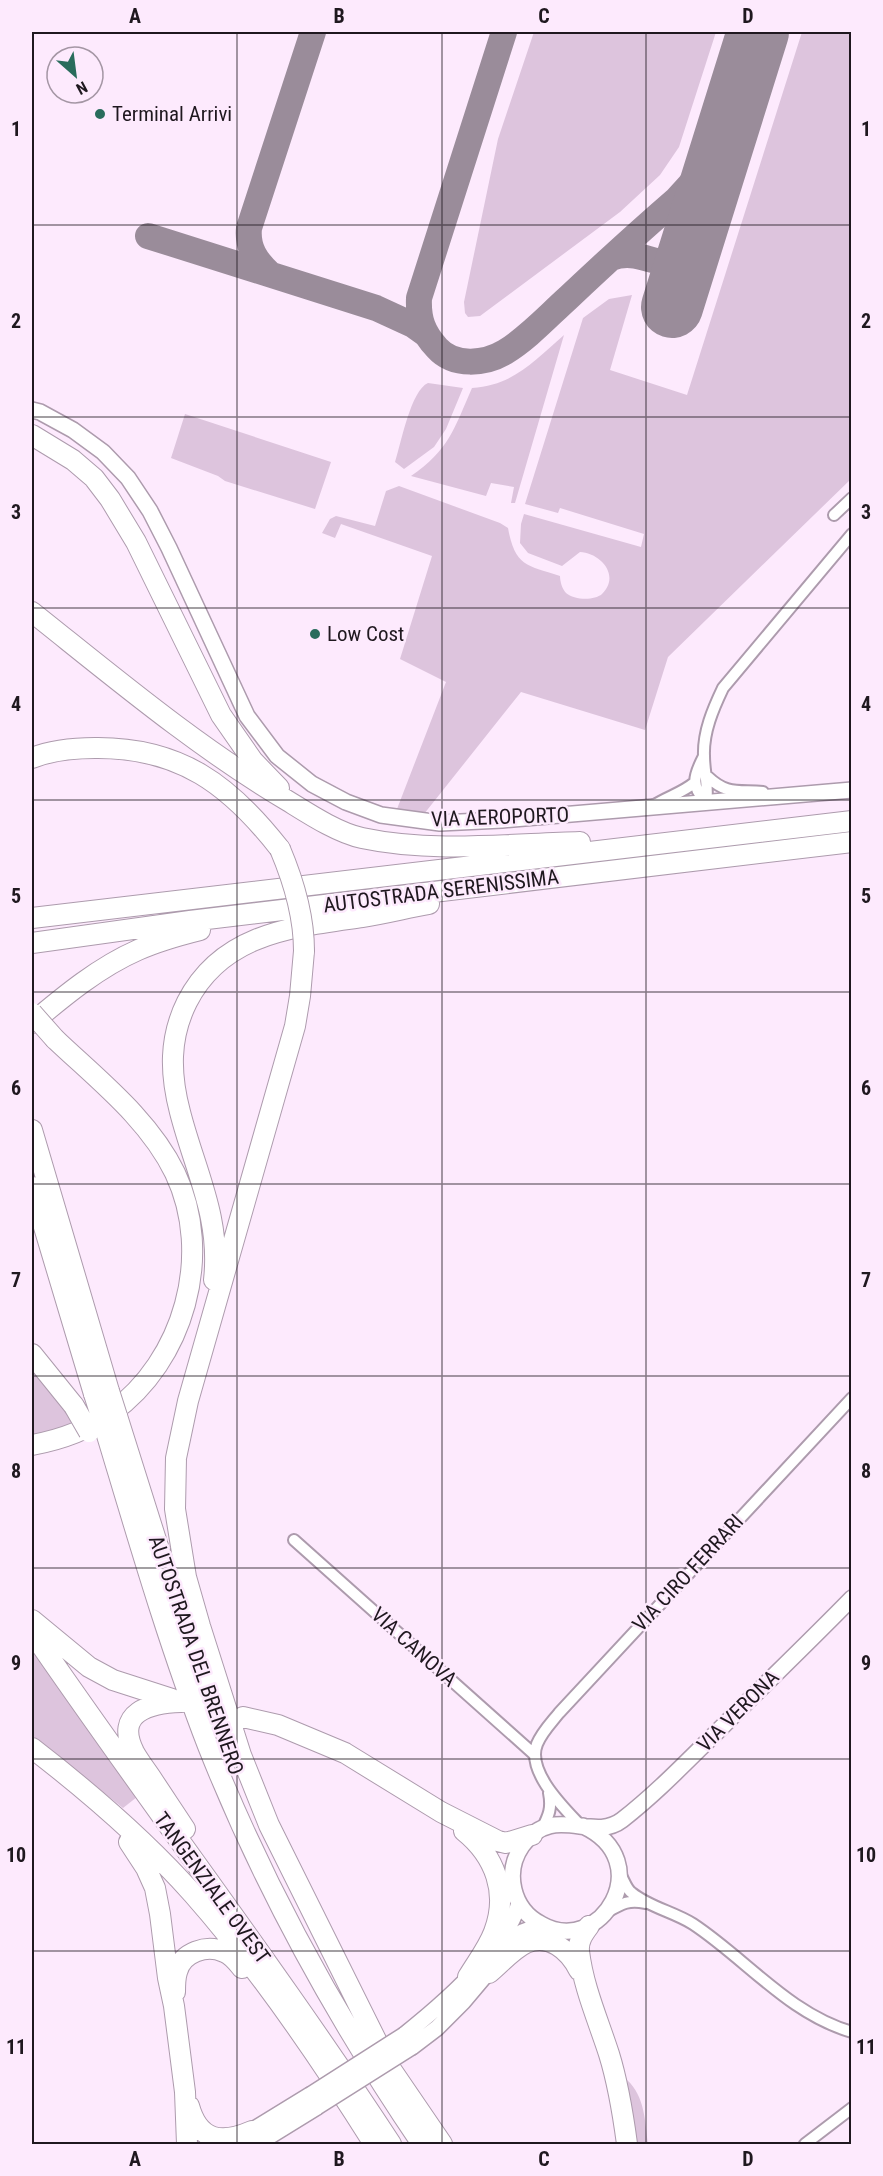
<svg xmlns="http://www.w3.org/2000/svg" width="883" height="2176" viewBox="0 0 883 2176" font-family="'Roboto Condensed',sans-serif">
<style>
.green{fill:#ddc4dd}
.lines{fill:none;stroke-linecap:round;stroke-linejoin:round}
.taxiway{stroke:#9a8c9a;stroke-width:26}
.runway{stroke:#9a8c9a;stroke-width:62}
.street-casing{stroke:#ad9bad;stroke-width:14}
.secondary-casing{stroke:#ad9bad;stroke-width:18}
.highway-casing{stroke:#ad9bad;stroke-width:22}
.street{stroke:#fff;stroke-width:10}
.secondary{stroke:#fff;stroke-width:15}
.highway{stroke:#fff;stroke-width:20}
.secondary-bridge-casing{stroke:#ad9bad;stroke-width:18;stroke-linecap:butt}
.highway-bridge-casing{stroke:#ad9bad;stroke-width:22;stroke-linecap:butt}
.secondary-bridge{stroke:#fff;stroke-width:15}
.highway-bridge{stroke:#fff;stroke-width:20}
.grid{fill:none;stroke:#1f181f;stroke-width:1.5;stroke-opacity:0.55}
.poi-dot{fill:#296c5c;stroke:#fdeafd;stroke-width:2}
.labels{text-anchor:middle;dominant-baseline:central;stroke-width:5;stroke-linejoin:round;paint-order:stroke}
.poi-label{font-size:21px;fill:#1f181f;stroke:#fdeafd;text-anchor:start}
.street-label{font-size:21px;fill:#1f181f;stroke:#fdeafd}
.neatline{fill:none;stroke:#1f181f;stroke-width:2}
.grid-label{font-size:20px;text-anchor:middle;font-weight:bold;fill:#1f181f}
</style>
<rect width="100%" height="100%" fill="#fdeafd"/>
<!-- green -->
<path class="green" d="M534 32H716L679 147 660 175 620 212 480 316 468 317 465 313 464 302 498 139Z
M802 32H851V479L668 657 645 730 521 692 424 814 397 809 446 682 400 659 432 556 341 524 335 538 322 533 330 519 336 516 375 526 386 491 399 486 500 523 508 528C515 566 526 565 560 576 560 581 562 589 566 593 574 600 594 601 602 594 621 575 600 553 580 552L562 566 528 553 520 543 521 524 524 514 641 547 644 534 560 508 558 513 525 504 583 318 609 299 632 295 610 370 687 395Z
M564 335 515 503H511L514 487 491 483 486 496 411 476C449 450 454 429 472 388 514 385 534 361 564 335Z
M428 383 463 388 446 429 434 447 404 469 395 462C401 443 411 390 428 383Z
M185 414 331 462 315 509 225 481 218 476 171 458Z
M32 1361 79 1426 32 1440Z
M32 1646 137 1797 123 1808 32 1735Z
M627 2080C645 2096 645 2122 648 2144H637Z"/>
<g class="lines">
<!-- taxiway -->
<path class="taxiway" d="M504 32 419 298C418 319 423 333 437 348 454 367 485 364 505 352 528 338 548 316 568 298 604 264 640 231 677 199L697 177 725 134
M148 236 376 308 413 325 427 335
M611 258C646 245 666 282 691 246
M270 274C256 261 247 248 249 228L313 32"/>
<!-- runway -->
<path class="runway" d="M672 307 758 32"/>
<defs>
<path id="street" d="M834 515 852 498
M704 756C693 777 691 786 706 803
M708 777C727 795 738 790 763 792
M706 803C709 786 704 773 704 756 703 732 713 709 723 688L852 534
M653 806C667 797 682 793 694 783
M294 1540 535 1755
M580 1825C563 1807 526 1771 537 1744 542 1732 551 1723 559 1713L852 1398
M542 1829C549 1815 552 1808 549 1793
M620 1874C624 1880 626 1889 632 1893 649 1907 674 1912 693 1924 746 1959 789 2014 852 2032
M607 1912C621 1904 629 1899 645 1903
M805 2144 852 2108"/>
<path id="secondary" d="M32 410 40 412 73 430 103 452 128 478 150 511 169 548 247 716 277 756 312 784 346 802 381 815 440 823 502 820 852 790
M583 1826C659 1861 601 1958 541 1924 512 1909 504 1872 522 1846 553 1802 592 1843 622 1820 658 1792 689 1759 722 1727 765 1684 809 1642 852 1598
M404 2035C443 2004 505 1951 519 1903
M412 2047 437 2028 463 2002 522 1932 541 1925
M243 2136 310 2095
M257 2144 317 2107"/>
<path id="highway" d="M32 435 73 460 94 478 110 499 136 542 221 715 253 761 279 788
M32 612C115 678 197 747 288 801 309 814 338 833 362 838 432 853 508 844 580 842
M32 758C52 750 73 748 95 748 180 747 230 785 280 849
M32 918 852 821
M32 943 190 921 852 842
M304 951 300 996 295 1026 188 1401 176 1458 175 1509 186 1577 200 1626 241 1755 269 1825 392 2072
M32 1023C64 996 99 967 138 950 158 941 180 935 200 930
M32 1130 109 1391
M32 1187 94 1394
M214 1280C221 1217 195 1171 180 1112 170 1074 169 1038 187 1002 222 933 293 927 362 917 384 914 406 908 429 904
M32 1354 74 1406
M117 1416 191 1651 216 1719
M103 1422C136 1531 167 1640 208 1746 264 1887 337 2019 422 2144
M32 1445C59 1440 88 1430 111 1413 184 1361 214 1255 175 1173 149 1119 97 1079 55 1039
M32 1620 89 1667 113 1680 172 1699
M32 1632C150 1804 277 1970 391 2144
M181 1702C150 1703 114 1712 134 1752 139 1761 146 1770 152 1779 163 1796 174 1812 185 1829
M243 1717 278 1725 345 1753 441 1812 498 1841 506 1843 532 1835
M32 1748C89 1792 145 1840 193 1894 261 1971 320 2058 374 2144
M464 1831C495 1856 509 1893 494 1932 488 1948 477 1962 468 1977
M129 1842 146 1868 155 1888 160 1914 168 1978 174 2006 185 2092 187 2144
M589 1926C583 1934 578 1941 579 1951 583 1986 598 2020 609 2054 618 2083 623 2114 627 2144
M489 1973C500 1964 513 1949 526 1943 549 1933 569 1950 579 1970
M175 1992C175 1985 175 1978 177 1972 182 1952 207 1944 224 1952 232 1955 237 1962 242 1968
M386 2062 442 2144
M189 2106C199 2142 222 2144 252 2131"/>
</defs>
<!-- street casing -->
<use href="#street" class="street-casing"/>
<!-- secondary casing -->
<use href="#secondary" class="secondary-casing"/>
<!-- highway casing -->
<use href="#highway" class="highway-casing"/>
<!-- street -->
<use href="#street" class="street"/>
<!-- secondary -->
<use href="#secondary" class="secondary"/>
<!-- highway -->
<use href="#highway" class="highway"/>
<defs>
<path id="secondary-bridge" d="M310 2095 404 2035
M317 2107 412 2047"/>
<path id="highway-bridge" d="M280 849C294 882 304 915 304 951
M32 1013 55 1039
M109 1391 117 1416
M94 1394 103 1422
M74 1406 89 1432"/>
</defs>
<!-- secondary-bridge casing -->
<use href="#secondary-bridge" class="secondary-bridge-casing"/>
<!-- highway-bridge casing -->
<use href="#highway-bridge" class="highway-bridge-casing"/>
<!-- secondary-bridge -->
<use href="#secondary-bridge" class="secondary-bridge"/>
<!-- highway-bridge -->
<use href="#highway-bridge" class="highway-bridge"/>
</g>
<!-- grid -->
<path class="grid" d="M237 32V2144M442 32V2144M646 32V2144M32 225H852M32 417H852M32 608H852M32 800H852M32 992H852M32 1184H852M32 1376H852M32 1568H852M32 1759H852M32 1951H852"/>
<!-- markers -->
<g class="poi-dot">
<circle cx="100" cy="114" r="6"/>
<circle cx="315" cy="634" r="6"/>
</g>
<g class="labels">
<!-- poi labels -->
<g class="poi-label">
<text x="112" y="114">Terminal Arrivi</text>
<text x="327" y="634">Low Cost</text>
</g>
<!-- street labels -->
<g class="street-label">
<text transform="translate(500 817) rotate(-2)">VIA AEROPORTO</text>
<text transform="translate(441 891) rotate(-7)">AUTOSTRADA SERENISSIMA</text>
<text transform="translate(688 1573) rotate(-47)">VIA CIRO FERRARI</text>
<text transform="translate(414 1647) rotate(42)">VIA CANOVA</text>
<text transform="translate(196 1655) rotate(71)">AUTOSTRADA DEL BRENNERO</text>
<text transform="translate(738 1711) rotate(-45)">VIA VERONA</text>
<text transform="translate(212 1888) rotate(54)">TANGENZIALE OVEST</text>
</g>
</g>
<!-- border -->
<rect width="883" height="2176" fill="none" stroke="#fdeafd" stroke-width="66"/>
<!-- north arrow -->
<g transform="translate(75 75) rotate(152)"><circle r="28" fill="#fdeafd" stroke="#a496a4" stroke-width="1.5"/>
<path d="M0-4.5L10 22L0 15L-10 22Z" fill="#296c5c"/>
<text y="-9" font-size="16" font-weight="bold" text-anchor="middle" fill="#1f181f">N</text>
</g>
<rect x="33" y="33" width="817" height="2110" class="neatline"/>
<g class="grid-label">
<text x="135" y="23">A</text>
<text x="339" y="23">B</text>
<text x="544" y="23">C</text>
<text x="748" y="23">D</text>
<text x="16" y="136">1</text>
<text x="866" y="136">1</text>
<text x="16" y="328">2</text>
<text x="866" y="328">2</text>
<text x="16" y="519">3</text>
<text x="866" y="519">3</text>
<text x="16" y="711">4</text>
<text x="866" y="711">4</text>
<text x="16" y="903">5</text>
<text x="866" y="903">5</text>
<text x="16" y="1095">6</text>
<text x="866" y="1095">6</text>
<text x="16" y="1287">7</text>
<text x="866" y="1287">7</text>
<text x="16" y="1478">8</text>
<text x="866" y="1478">8</text>
<text x="16" y="1670">9</text>
<text x="866" y="1670">9</text>
<text x="16" y="1862">10</text>
<text x="866" y="1862">10</text>
<text x="16" y="2054">11</text>
<text x="866" y="2054">11</text>
<text x="135" y="2166">A</text>
<text x="339" y="2166">B</text>
<text x="544" y="2166">C</text>
<text x="748" y="2166">D</text>
</g>
</svg>
